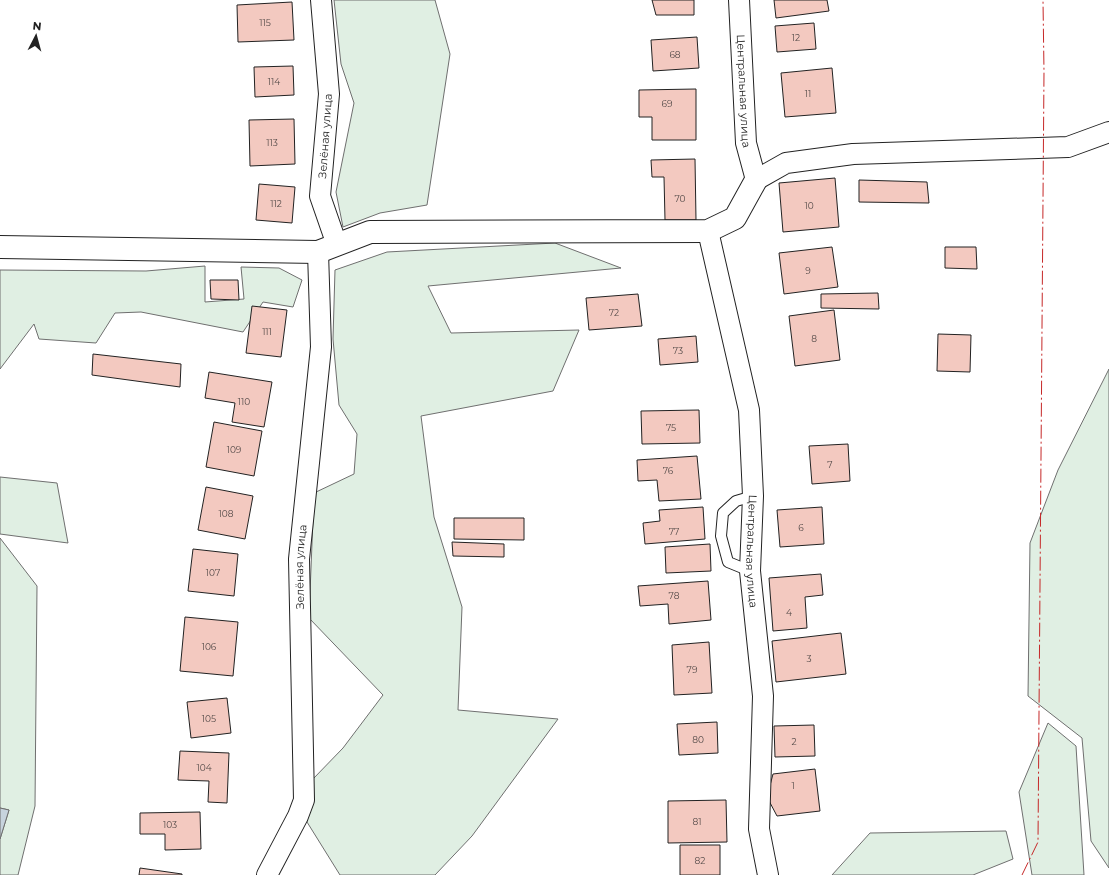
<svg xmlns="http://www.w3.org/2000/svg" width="1109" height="875" viewBox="0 0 1109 875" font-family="Montserrat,sans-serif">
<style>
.green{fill:#e0efe3;stroke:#6f6f6f}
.water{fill:#c7d3dd;stroke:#6f6f6f}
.building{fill:#f3c9c0;stroke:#222}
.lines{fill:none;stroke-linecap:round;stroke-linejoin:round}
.lane-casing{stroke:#222;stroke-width:12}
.street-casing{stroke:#222;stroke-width:22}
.secondary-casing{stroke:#222;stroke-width:24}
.lane{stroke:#fff;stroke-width:10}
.street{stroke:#fff;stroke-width:20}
.secondary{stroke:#fff;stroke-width:22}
.power{stroke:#c62828;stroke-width:1;stroke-dasharray:14 3 2 3;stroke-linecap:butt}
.labels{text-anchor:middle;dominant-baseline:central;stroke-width:3;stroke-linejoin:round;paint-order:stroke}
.number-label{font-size:9px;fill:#564c4a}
.street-label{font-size:11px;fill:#222;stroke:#fff}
</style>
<rect width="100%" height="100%" fill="#fff"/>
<!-- green -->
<path class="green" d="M334 0H435L450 54 427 205 380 213 343 227 336 192 354 103 341 64Z
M555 243 621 268 428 286 451 333 579 330 553 391 421 416 434 517 462 607 458 710 558 719 472 836 435 875H340L307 822 313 779 343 748 383 695 309 618 314 493 354 474 357 434 339 405 333 339 335 270 387 252Z
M205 266V302L244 299 241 267 279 268 302 280 293 307 263 302 243 332 141 312 115 313 96 343 39 339 34 324 0 369V270L146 271Z
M1109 369V868L1091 841 1082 738 1028 696 1030 543 1058 470Z
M0 477 57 483 68 543 0 534Z
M0 538 37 586 35 806 18 875H0V839L9 810 0 808Z
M1048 723 1076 746 1084 875H1032L1019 792Z
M1006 831 1013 859 973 875H832L870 833Z"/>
<!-- water -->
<path class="water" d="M0 808 9 810 0 839Z"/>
<!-- building -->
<path class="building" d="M652 0H694V15H656Z
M774 0H827L829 11 776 18Z
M292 2 294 40 238 42 237 5Z
M814 23 816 49 777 52 775 26Z
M697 37 699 68 653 71 651 40Z
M293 66 294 95 255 97 254 67Z
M832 68 836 113 785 117 781 73Z
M696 89V140H652V117H639V90Z
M294 119 295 164 250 166 249 120Z
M695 159 696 220H665L664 177H652L651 160Z
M835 178 839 227 783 232 779 183Z
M859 180 927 182 929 203 859 202Z
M259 184 295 187 292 223 256 220Z
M832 247 838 287 784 294 779 253Z
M945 247H976L977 269 945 268Z
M210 280H238L239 300 211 299Z
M878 293 879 309 821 308V294Z
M638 294 642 326 589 330 586 298Z
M252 306 287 310 281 357 246 353Z
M834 310 840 360 795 366 789 316Z
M938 334 971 335 970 372 937 371Z
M696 336 698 362 660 365 658 339Z
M93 354 181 364 180 387 92 375Z
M209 372 272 382 264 427 232 422 235 403 205 398Z
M699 410 700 443 642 444 641 411Z
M214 422 262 431 254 476 206 467Z
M848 444 850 481 812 484 809 446Z
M697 456 701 499 659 501 657 480 638 481 637 460Z
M206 487 253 496 245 539 198 530Z
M703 507 705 539 645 544 643 523 660 521 659 510Z
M822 507 824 544 780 547 777 510Z
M454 518H524V540L454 539Z
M452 542 504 544V557L453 556Z
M710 544 711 571 666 573 665 547Z
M193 549 238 554 234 596 188 591Z
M821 574 823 595 805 597 807 628 773 631 769 578Z
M708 581 711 620 669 624 668 604 640 606 638 586Z
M185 617 238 622 233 676 180 671Z
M841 633 846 674 776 682 772 641Z
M709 642 712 693 674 695 672 645Z
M227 698 231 733 191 738 187 702Z
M717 722 718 753 679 755 677 724Z
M814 725 815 756 775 757 774 726Z
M180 751 229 753 227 803 208 802 209 781 178 780Z
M815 769 820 811 777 816 767 797 773 774Z
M726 800 727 842 668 843V801Z
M200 812 201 849 165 850V834H140V813Z
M680 845H720V875H680Z
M140 868 182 874V875H139Z"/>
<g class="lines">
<defs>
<path id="lane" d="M750 571 728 562 721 536 723 513 736 501 753 496"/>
<g id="street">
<path d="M321 0 329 94 320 196 337 245"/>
<path id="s1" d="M739 0 746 143 756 180 786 163 853 154 1068 147 1109 132"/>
<path id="s2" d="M708 231 749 410 753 496 750 571 763 696 759 829 768 875"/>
<path id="s3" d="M267 875 298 816 304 800 299 559 321 347 318 252"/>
</g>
<path id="secondary" d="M0 247 318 252 370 232 708 231 735 218 756 180"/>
</defs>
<!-- lane casing -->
<use href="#lane" class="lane-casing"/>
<!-- street casing -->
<use href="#street" class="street-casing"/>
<!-- secondary casing -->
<use href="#secondary" class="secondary-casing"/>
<!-- lane -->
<use href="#lane" class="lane"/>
<!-- street -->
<use href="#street" class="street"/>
<!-- secondary -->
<use href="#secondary" class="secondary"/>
<!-- power -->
<path class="power" d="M1022 875 1038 842 1044 72 1043 0"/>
</g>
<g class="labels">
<!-- number labels -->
<g class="number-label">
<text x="265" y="22">115</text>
<text x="796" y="37">12</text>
<text x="675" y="54">68</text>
<text x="274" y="81">114</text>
<text x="808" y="93">11</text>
<text x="667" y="103">69</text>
<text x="272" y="142">113</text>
<text x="680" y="198">70</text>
<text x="276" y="203">112</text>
<text x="809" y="205">10</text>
<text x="808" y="270">9</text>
<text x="614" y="312">72</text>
<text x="267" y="331">111</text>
<text x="814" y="338">8</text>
<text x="678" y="350">73</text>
<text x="244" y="401">110</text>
<text x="671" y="427">75</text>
<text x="234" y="449">109</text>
<text x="830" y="464">7</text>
<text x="668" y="470">76</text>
<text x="226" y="513">108</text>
<text x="801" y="527">6</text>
<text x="674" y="531">77</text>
<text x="213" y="572">107</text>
<text x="674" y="595">78</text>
<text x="789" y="612">4</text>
<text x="209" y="646">106</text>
<text x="809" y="658">3</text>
<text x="692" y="669">79</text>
<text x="209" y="718">105</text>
<text x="698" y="739">80</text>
<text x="794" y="741">2</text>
<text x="204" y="767">104</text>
<text x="793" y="785">1</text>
<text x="697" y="821">81</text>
<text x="170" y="824">103</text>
<text x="700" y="860">82</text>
</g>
<!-- street labels -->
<g class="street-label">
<text stroke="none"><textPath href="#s1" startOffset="91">Центральная улица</textPath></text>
<text transform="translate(325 136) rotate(-86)">Зелёная улица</text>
<text stroke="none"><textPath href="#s2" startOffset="325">Центральная улица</textPath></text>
<text stroke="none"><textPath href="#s3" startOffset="317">Зелёная улица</textPath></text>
</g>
</g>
<!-- north arrow -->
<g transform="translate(36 36) rotate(6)" stroke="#ffffff" stroke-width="3" paint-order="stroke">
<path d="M0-3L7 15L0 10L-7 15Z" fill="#222222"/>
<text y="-6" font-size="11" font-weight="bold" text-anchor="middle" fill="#222222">N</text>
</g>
</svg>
